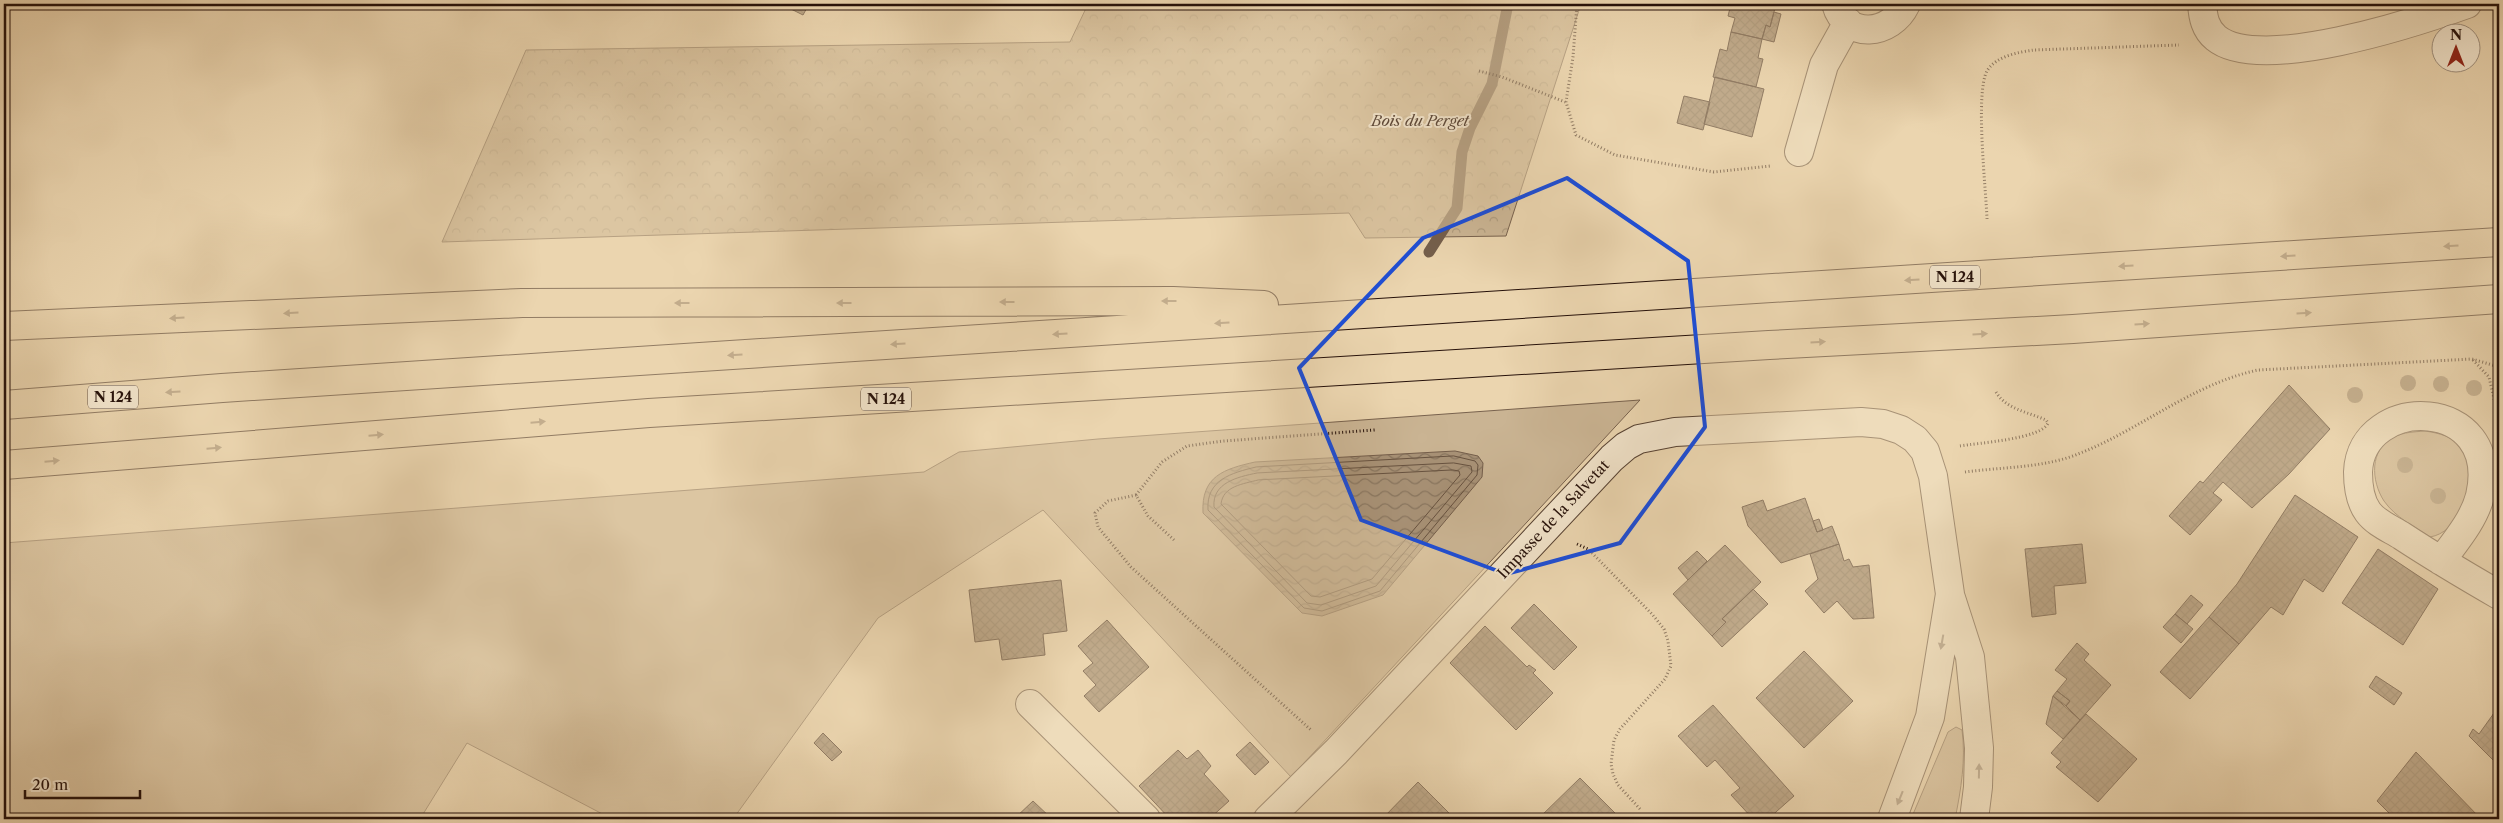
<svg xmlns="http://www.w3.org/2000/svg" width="2503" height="823" viewBox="0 0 2503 823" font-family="'Libre Caslon Text',serif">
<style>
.green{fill:#cab493;stroke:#78624e}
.forest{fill:url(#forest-crowns);stroke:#78624e}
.water{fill:url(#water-waves);stroke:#745e4b}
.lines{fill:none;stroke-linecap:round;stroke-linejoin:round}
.shore{stroke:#675240;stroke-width:1}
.stream{stroke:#745e4b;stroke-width:11}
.building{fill:url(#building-cross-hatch);stroke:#26110a}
.street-casing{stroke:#574233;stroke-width:30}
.highway-casing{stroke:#26110a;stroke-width:30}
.path{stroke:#26110a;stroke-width:3;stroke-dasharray:1 2.5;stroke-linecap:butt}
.street{stroke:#f2e4cb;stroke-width:28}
.highway{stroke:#ebd5af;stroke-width:28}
.tree{fill:#9e896f}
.oneway{fill:#927d65}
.oneway2{fill:#968574}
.marked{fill:none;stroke:#1d4ed8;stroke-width:4;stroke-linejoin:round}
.labels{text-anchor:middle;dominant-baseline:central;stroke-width:4;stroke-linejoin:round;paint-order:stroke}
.shield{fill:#f2e4cb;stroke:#635044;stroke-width:1}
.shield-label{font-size:14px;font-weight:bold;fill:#26110a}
.park-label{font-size:15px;font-style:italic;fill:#5f4a3a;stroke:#f2e4cb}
.street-label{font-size:15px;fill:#26110a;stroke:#f2e4cb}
</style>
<defs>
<pattern id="forest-crowns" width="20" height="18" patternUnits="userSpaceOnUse" patternTransform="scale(1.25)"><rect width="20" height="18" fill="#cab493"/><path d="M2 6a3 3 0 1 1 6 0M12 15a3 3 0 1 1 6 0" fill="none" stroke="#ad9a7d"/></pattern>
<pattern id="water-waves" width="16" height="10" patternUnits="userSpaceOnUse" patternTransform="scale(1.25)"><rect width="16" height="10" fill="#a89277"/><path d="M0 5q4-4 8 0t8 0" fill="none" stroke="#897660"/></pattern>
<pattern id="building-cross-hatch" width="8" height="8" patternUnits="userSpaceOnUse" patternTransform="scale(1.25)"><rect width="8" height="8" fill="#8c7760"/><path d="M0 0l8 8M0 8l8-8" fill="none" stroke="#72604d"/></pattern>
</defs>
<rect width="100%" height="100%" fill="#ebd5af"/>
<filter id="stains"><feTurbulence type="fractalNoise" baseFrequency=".004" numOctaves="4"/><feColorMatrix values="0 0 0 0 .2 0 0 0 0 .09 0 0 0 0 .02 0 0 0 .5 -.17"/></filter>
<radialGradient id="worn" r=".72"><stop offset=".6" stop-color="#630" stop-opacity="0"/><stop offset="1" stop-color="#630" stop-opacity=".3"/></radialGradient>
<!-- green -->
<path class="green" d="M1640 400 1291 777 1043 510 878 618 733 819H612L467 743 420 819H4V543L924 472 959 452 1098 439Z
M2425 431C2458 436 2459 444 2473 472 2466 496 2459 532 2430 537 2414 526 2396 518 2384 501 2371 481 2369 449 2394 437 2404 432 2414 432 2425 431Z
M1956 727 1962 730C1966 759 1961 790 1955 819H1911L1948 732Z"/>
<!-- forest -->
<path class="forest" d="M1088 4H1581L1506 236 1365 238 1349 213 442 242 526 50 1070 42Z"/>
<!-- water -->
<path class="water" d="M1455 451 1478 456 1483 463 1482 477 1383 595 1322 616 1302 613 1203 513C1201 476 1224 469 1255 462Z"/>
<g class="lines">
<!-- shore -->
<path class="shore" d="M1454 456 1475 461 1478 465 1477 475 1380 591 1322 611 1304 608 1208 510C1206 480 1231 473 1256 467Z
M1454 463 1471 466 1472 472 1376 586 1321 605 1307 603 1214 507C1212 483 1237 477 1257 473Z
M1453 470 1459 471 1460 475 1372 579 1320 597 1311 596 1221 504C1223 486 1243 484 1258 480Z"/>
<!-- stream -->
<path class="stream" d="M1429 252 1457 208 1462 152 1470 128 1492 84 1508 4"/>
</g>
<!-- building -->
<path class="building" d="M781 4H809L803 15Z
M1731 4H1776L1770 27 1766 25 1762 39 1731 32 1735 18 1728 16Z
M1774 12 1781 14 1774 42 1762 39 1766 25 1770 27Z
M1731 32 1762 39 1758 58 1763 59 1756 87 1713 77 1720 49 1727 51Z
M1715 77 1764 89 1752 137 1704 124Z
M1684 96 1710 102 1703 130 1677 123Z
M2289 385 2330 429 2289 474 2252 508 2223 482 2213 493 2222 500 2190 535 2169 516 2200 481 2203 483Z
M2295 495 2358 537 2323 592 2304 579 2283 615 2271 607 2239 644 2209 617 2237 584Z
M1805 498 1817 532 1832 526 1839 544 1781 563 1748 526 1742 507 1763 500 1767 511Z
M1819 519 1823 530 1817 532 1813 521Z
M1839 544 1844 561 1849 559 1853 567 1869 565 1874 618 1853 619 1837 601 1824 613 1805 591 1818 579 1810 554Z
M2082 544 2086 583 2054 586 2056 614 2032 617 2025 549Z
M1725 545 1761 582 1722 619 1726 622 1712 636 1673 594Z
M2378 549 2438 589 2403 645 2342 603Z
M1697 551 1707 561 1688 580 1678 568Z
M1061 580 1067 631 1043 634 1045 655 1002 660 999 639 975 642 969 590Z
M1753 589 1768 604 1722 647 1712 636 1726 622 1722 619Z
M2191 595 2203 605 2187 624 2175 614Z
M1534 604 1577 647 1554 670 1511 628Z
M2175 614 2193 629 2181 643 2163 627Z
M2209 617 2239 644 2190 699 2160 672Z
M1107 620 1149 667 1099 712 1084 696 1096 685 1083 671 1093 663 1078 646Z
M1485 626 1527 667 1529 665 1536 670 1533 673 1553 693 1516 730 1450 663Z
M2077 643 2089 654 2084 660 2111 685 2080 720 2066 706 2070 701 2057 691 2067 679 2055 670Z
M1804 651 1853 701 1804 748 1756 698Z
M2376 676 2402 693 2394 705 2369 687Z
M2057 691 2070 701 2066 706 2053 696Z
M2053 696 2080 720 2063 739 2046 724Z
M1713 705 1794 796 1768 819H1753L1731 795 1740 788 1715 760 1707 767 1678 736Z
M2499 706V766L2469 736 2473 729 2479 734Z
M2086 714 2137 759 2098 802 2056 767 2061 762 2051 753Z
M823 733 842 752 832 761 814 743Z
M1250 742 1269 762 1255 775 1236 755Z
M1178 750 1187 759 1198 750 1211 766 1204 774 1229 801 1209 819H1170L1139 786Z
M2416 752 2481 819H2395L2377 801Z
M1580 778 1621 819H1538Z
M1418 782 1455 819H1382Z
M1033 801 1052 819H1054H1014Z"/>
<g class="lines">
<defs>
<path id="street" d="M1836 4C1846 40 1891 36 1906 4
M2202 4C2203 17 2205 29 2216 38 2260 74 2417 22 2467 4
M1799 152 1824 65 1848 22
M2441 561C2455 542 2474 520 2480 496 2503 395 2361 393 2358 472 2358 486 2360 501 2368 512 2376 523 2391 529 2402 536 2434 557 2466 576 2499 595
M1951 598 1970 657 1979 748 1978 787 1974 819
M1030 704 1146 819
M1268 819 1336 752 1612 458 1626 446 1639 439 1675 432 1861 422 1883 424 1901 430 1915 439 1925 451 1933 476 1950 594 1930 717 1892 819"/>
<path id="highway" d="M4 326 522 303 1173 301 1264 305
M4 405 222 388 1410 311 2499 242
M4 465 649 413 1769 345 2073 329 2499 299"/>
</defs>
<!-- street casing -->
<use href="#street" class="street-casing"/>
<!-- highway casing -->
<use href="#highway" class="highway-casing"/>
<!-- path -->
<path class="path" d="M1577 4 1573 57 1566 102 1576 135 1615 155 1714 172 1770 166
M1479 71 1502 77 1565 102
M1987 219C1986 189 1975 93 1987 71 1996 56 2019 52 2034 50L2179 45
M2473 360 2489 377 2498 416
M1960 446C1977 443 2042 439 2048 423L2046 420C2028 412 2004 409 1995 390
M1965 472C2002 467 2044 468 2078 454 2140 430 2192 384 2258 370L2472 359 2499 367
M1136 495 1162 462 1187 446 1223 441 1375 430
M1174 540 1148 516 1136 495 1108 501 1095 513 1098 527 1131 567 1311 730
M1577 544 1588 549 1652 614 1664 629 1668 641 1671 666 1665 679 1620 729 1614 740 1611 764 1613 774 1618 785 1640 809"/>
<!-- street -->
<use href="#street" class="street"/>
<!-- highway -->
<use href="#highway" class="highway"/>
</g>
<!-- trees -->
<g class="tree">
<circle cx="2408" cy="383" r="8"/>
<circle cx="2441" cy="384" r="8"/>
<circle cx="2474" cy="388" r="8"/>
<circle cx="2355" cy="395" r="8"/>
<circle cx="2405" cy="465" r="8"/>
<circle cx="2438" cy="496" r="8"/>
</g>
<!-- one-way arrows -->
<defs><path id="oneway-solid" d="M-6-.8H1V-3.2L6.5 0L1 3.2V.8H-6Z" transform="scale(1.25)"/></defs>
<g class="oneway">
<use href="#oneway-solid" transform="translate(2451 246) rotate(176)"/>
<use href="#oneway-solid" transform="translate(2288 256) rotate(176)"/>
<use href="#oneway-solid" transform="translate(2126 266) rotate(176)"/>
<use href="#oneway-solid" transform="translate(1912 280) rotate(176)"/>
<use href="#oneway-solid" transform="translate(1169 301) rotate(-180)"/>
<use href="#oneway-solid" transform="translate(1007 302) rotate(180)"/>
<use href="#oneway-solid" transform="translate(682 303) rotate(180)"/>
<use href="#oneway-solid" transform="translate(844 303) rotate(180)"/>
<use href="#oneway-solid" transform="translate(291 313) rotate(177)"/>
<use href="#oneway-solid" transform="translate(2304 313) rotate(-4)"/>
<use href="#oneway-solid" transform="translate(177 318) rotate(177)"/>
<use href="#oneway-solid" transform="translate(1222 323) rotate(176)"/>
<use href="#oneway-solid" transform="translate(2142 324) rotate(-4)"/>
<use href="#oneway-solid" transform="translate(1060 334) rotate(176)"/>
<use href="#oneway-solid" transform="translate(1980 334) rotate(-3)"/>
<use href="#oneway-solid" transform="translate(1818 342) rotate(-3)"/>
<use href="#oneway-solid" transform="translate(898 344) rotate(176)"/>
<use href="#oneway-solid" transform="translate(735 355) rotate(176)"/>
<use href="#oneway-solid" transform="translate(173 392) rotate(176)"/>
<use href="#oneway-solid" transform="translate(538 422) rotate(-5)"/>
<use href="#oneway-solid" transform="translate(376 435) rotate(-5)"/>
<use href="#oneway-solid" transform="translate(214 448) rotate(-5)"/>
<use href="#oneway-solid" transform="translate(52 461) rotate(-5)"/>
</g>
<g class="oneway2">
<use href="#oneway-solid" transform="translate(1942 642) rotate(100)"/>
<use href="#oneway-solid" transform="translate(1979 771) rotate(-89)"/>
<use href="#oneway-solid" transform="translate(1900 798) rotate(112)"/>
</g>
<!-- marked area -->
<path d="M0 0H2503V823H0ZM1567 178 1688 261 1705 427 1620 543 1506 574 1361 520 1299 368 1423 238Z" fill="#ebd5af" fill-opacity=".55" fill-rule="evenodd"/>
<path class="marked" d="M1567 178 1688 261 1705 427 1620 543 1506 574 1361 520 1299 368 1423 238Z"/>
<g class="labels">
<!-- shield labels -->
<g class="shield">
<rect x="1930" y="265.5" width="50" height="23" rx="4"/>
<rect x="88" y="385.5" width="50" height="23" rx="4"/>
<rect x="861" y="387.5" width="50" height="23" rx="4"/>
</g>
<g class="shield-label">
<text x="1955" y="277">N 124</text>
<text x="113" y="397">N 124</text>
<text x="886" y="399">N 124</text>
</g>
<!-- park labels -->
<g class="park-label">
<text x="1420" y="120">Bois du Perget</text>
</g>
<!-- street labels -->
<g class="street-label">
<text transform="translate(1553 519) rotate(-47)">Impasse de la Salvetat</text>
</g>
</g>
<!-- margin -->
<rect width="2503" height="823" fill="none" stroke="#ebd5af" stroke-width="20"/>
<rect x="5" y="5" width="2493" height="813" fill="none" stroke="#26110a" stroke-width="2.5"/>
<rect x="10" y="10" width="2483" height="803" fill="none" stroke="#26110a"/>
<!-- north arrow -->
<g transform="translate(2456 48)"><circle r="24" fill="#f2e4cb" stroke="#a0907e"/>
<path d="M0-4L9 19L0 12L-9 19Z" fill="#8f2418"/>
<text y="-8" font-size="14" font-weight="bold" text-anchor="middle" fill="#26110a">N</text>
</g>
<!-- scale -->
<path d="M25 790v8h115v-8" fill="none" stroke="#26110a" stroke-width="2.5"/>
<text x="32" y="790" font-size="15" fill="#26110a" stroke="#f2e4cb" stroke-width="4" paint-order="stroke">20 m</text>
<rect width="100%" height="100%" filter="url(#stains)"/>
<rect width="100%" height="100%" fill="url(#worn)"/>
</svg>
